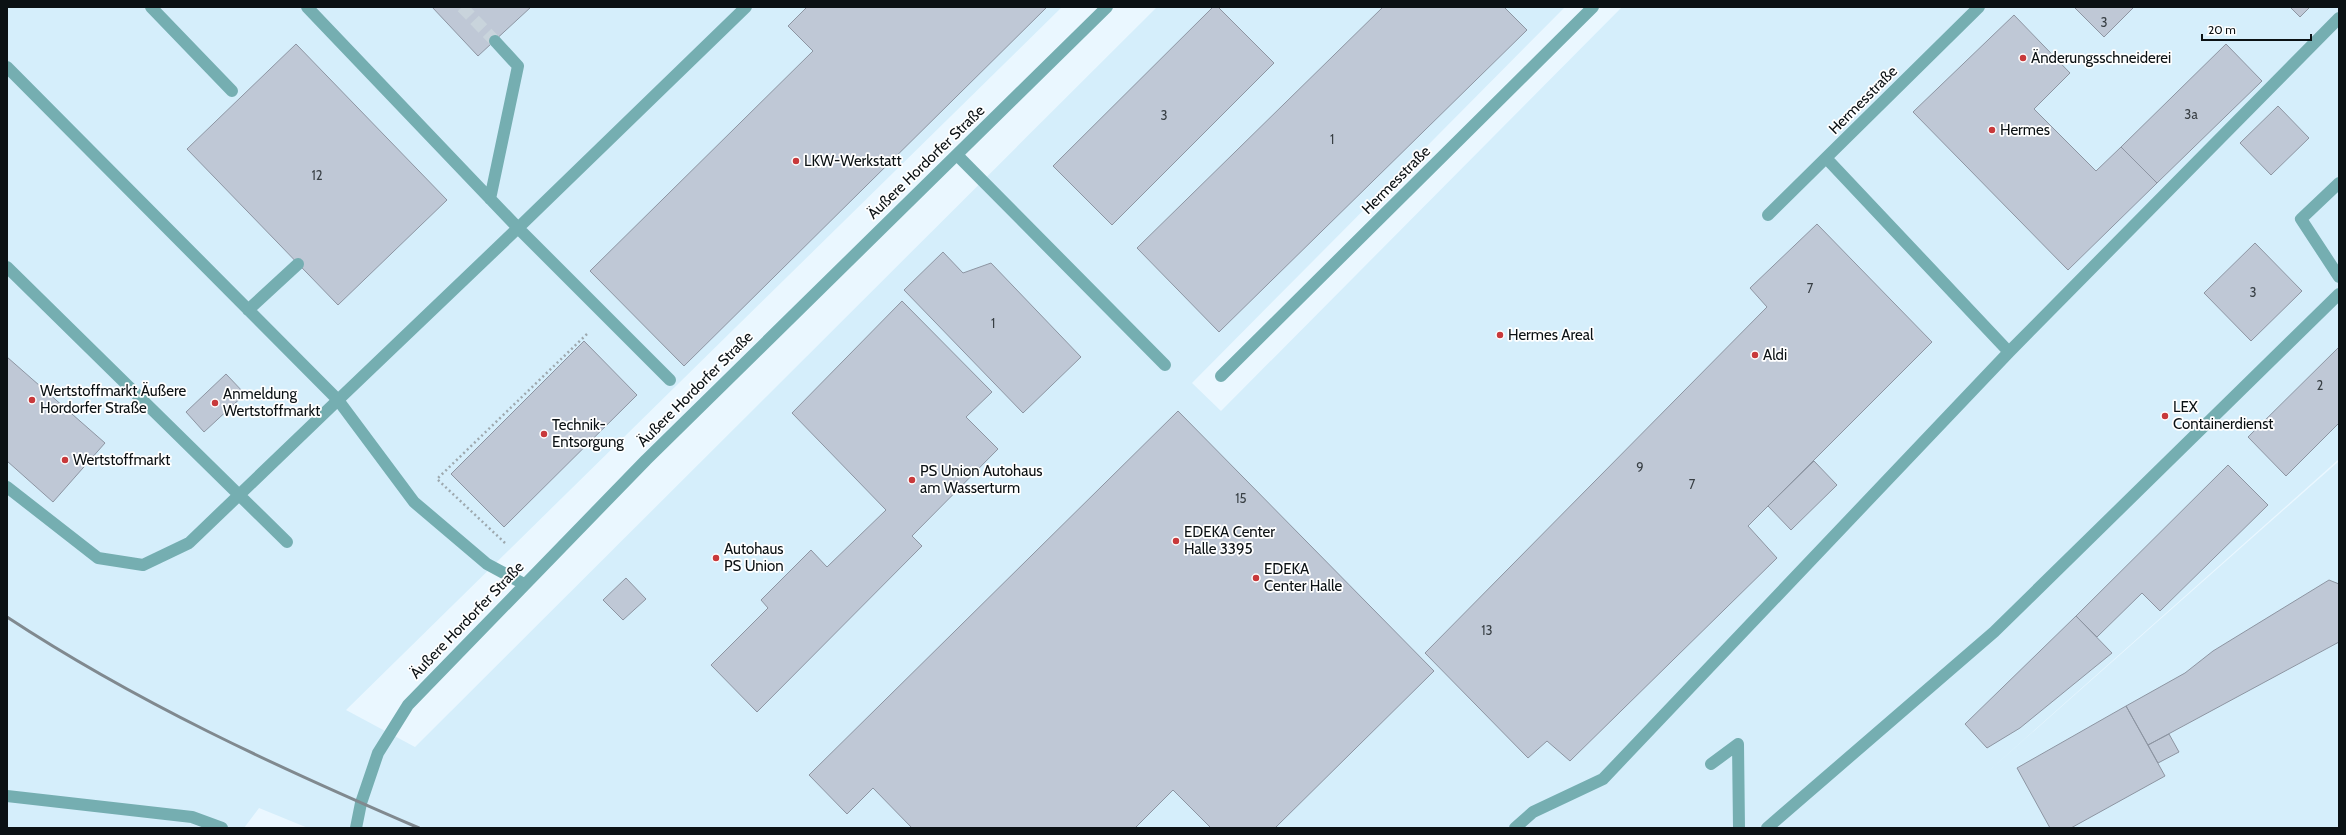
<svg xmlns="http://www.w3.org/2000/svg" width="2346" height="835" viewBox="0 0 2346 835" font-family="Cabin,sans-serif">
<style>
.built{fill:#d5eefb}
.building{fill:#bfc8d6;stroke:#8d95a2}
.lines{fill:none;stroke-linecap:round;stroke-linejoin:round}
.minor-tunnel{stroke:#c9d4dc;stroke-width:12;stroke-dasharray:12 6;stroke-linecap:butt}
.path{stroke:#9da8ae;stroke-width:2.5;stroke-dasharray:2 3;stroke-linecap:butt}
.minor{stroke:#75aeb1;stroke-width:12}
.rail{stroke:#80898f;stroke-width:3}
.poi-dot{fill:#c8393b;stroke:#fff;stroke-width:1.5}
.labels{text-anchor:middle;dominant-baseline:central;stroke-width:3.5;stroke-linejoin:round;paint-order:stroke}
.number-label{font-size:13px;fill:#383f44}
.poi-label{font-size:15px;fill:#0b1114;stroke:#fff;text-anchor:start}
.street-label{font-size:15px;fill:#0b1114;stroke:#fff}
</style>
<rect width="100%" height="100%" fill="#eaf7ff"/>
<!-- built -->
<path class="built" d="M7 7H1062L346 710 415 747 1157 7H1565L1192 383 1221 411 1622 7H2339V459L1983 776 2339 461V828H308L259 808 244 828H7Z"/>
<!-- building -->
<path class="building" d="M432 7H531L478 56Z
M807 7H1047L684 366 590 271 813 51 788 26Z
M1213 7H1218L1274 63 1112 225 1053 166Z
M1383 7H1504L1527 30 1219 332 1137 248Z
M2074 7H2134L2104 37Z
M2290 7H2310L2300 17Z
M2014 15 2070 73 2034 109 2096 171 2121 147 2157 183 2068 270 1913 112Z
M296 44 447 200 338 305 187 149Z
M2226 44 2262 81 2157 183 2121 147Z
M2278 106 2309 138 2271 175 2240 143Z
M1817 224 1932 342 1748 526 1777 558 1570 761 1547 741 1528 758 1425 653 1767 307 1750 288Z
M2255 243 2302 291 2251 341 2204 293Z
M943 252 963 273 991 263 1081 357 1023 413 904 290Z
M902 301 992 392 966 417 998 449 912 536 922 546 757 712 711 665 768 608 761 600 811 550 827 567 886 510 792 413Z
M584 341 637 395 504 527 451 474Z
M2339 347V423L2286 476 2248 437Z
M7 357 105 443 53 502 7 461Z
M226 374 245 394 204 432 186 412Z
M1178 411 1434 671 1275 828H1211L1173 790 1135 828H912L873 788 847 814 809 775Z
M1814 461 1837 485 1791 530 1768 506Z
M2228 465 2268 505 2160 611 2142 593 2097 637 2076 616Z
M626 578 646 599 623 620 603 600Z
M2329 580 2339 584V642L2148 745 2126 706 2185 673 2213 651Z
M2076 616 2112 653 2020 728 1987 748 1965 724Z
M2126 706 2165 776 2071 828H2050L2017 768Z
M2169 734 2179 752 2158 763 2148 745Z"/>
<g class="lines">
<!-- minor-tunnel -->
<path class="minor-tunnel" d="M462 7 495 41"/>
<!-- path -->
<path class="path" d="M505 543 437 479 587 334"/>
<!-- minor -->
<path class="minor" d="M151 7 232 91
M307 7 518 228 338 400 414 502 487 564 524 584
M7 67 338 400 189 543 143 565 98 558 7 487
M957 155 1165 365
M1827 159 2009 352
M2339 183 2301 219 2339 277
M490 199 518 66 495 41
M1768 215 1979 7
M7 267 287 542
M248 310 298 264
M1221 376 1593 7
M670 380 518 228 746 7
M1711 764 1738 744 1739 828
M7 796 192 817 222 828
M356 828 361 803 378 753 408 705 646 460 1107 7
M1515 828 1533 812 1603 779 2009 352 2339 18
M1767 828 1994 632 2339 294"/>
<!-- rail -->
<path class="rail" d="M7 617C136 702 277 767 419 828"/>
</g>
<!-- markers -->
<g class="poi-dot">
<circle cx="2023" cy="58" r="4"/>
<circle cx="1992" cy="130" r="4"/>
<circle cx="796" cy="161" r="4"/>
<circle cx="1500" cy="335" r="4"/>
<circle cx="1755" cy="355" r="4"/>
<circle cx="32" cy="400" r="4"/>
<circle cx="215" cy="403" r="4"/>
<circle cx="2165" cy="416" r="4"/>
<circle cx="544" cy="434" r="4"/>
<circle cx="65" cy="460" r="4"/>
<circle cx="912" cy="480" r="4"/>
<circle cx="1176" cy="541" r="4"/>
<circle cx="716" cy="558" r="4"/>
<circle cx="1256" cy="578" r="4"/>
</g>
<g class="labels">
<!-- number labels -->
<g class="number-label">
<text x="2104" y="22">3</text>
<text x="2191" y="114">3a</text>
<text x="1164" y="115">3</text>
<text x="1332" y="139">1</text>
<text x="317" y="175">12</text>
<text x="1810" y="288">7</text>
<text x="2253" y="292">3</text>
<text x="993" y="323">1</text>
<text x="2320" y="385">2</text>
<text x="1640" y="467">9</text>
<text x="1692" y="484">7</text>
<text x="1241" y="498">15</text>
<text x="1487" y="630">13</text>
</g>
<!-- poi labels -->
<g class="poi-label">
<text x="2031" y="58">Änderungsschneiderei</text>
<text x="2000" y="130">Hermes</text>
<text x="804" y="161">LKW-Werkstatt</text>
<text x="1508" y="335">Hermes Areal</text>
<text x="1763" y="355">Aldi</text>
<text x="40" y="391">Wertstoffmarkt Äußere<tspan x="40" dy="17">Hordorfer Straße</tspan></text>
<text x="223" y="394">Anmeldung<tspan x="223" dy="17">Wertstoffmarkt</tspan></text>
<text x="2173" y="407">LEX<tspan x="2173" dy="17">Containerdienst</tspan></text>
<text x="552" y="425">Technik-<tspan x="552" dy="17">Entsorgung</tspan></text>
<text x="73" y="460">Wertstoffmarkt</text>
<text x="920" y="471">PS Union Autohaus<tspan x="920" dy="17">am Wasserturm</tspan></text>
<text x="1184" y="532">EDEKA Center<tspan x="1184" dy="17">Halle 3395</tspan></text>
<text x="724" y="549">Autohaus<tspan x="724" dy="17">PS Union</tspan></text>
<text x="1264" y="569">EDEKA<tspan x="1264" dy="17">Center Halle</tspan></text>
</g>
<!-- street labels -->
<g class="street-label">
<text transform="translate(1863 100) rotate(-45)">Hermesstraße</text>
<text transform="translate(926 162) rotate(-44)">Äußere Hordorfer Straße</text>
<text transform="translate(1396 180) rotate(-45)">Hermesstraße</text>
<text transform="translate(695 389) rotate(-45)">Äußere Hordorfer Straße</text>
<text transform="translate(467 620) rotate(-46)">Äußere Hordorfer Straße</text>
</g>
</g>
<!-- border -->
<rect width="2346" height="835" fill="none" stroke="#0b1114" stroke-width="16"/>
<!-- scale -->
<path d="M2202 34v6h109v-6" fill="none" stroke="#0b1114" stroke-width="2"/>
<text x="2208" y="34" font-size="12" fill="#0b1114" stroke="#ffffff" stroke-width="3" paint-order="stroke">20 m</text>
</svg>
